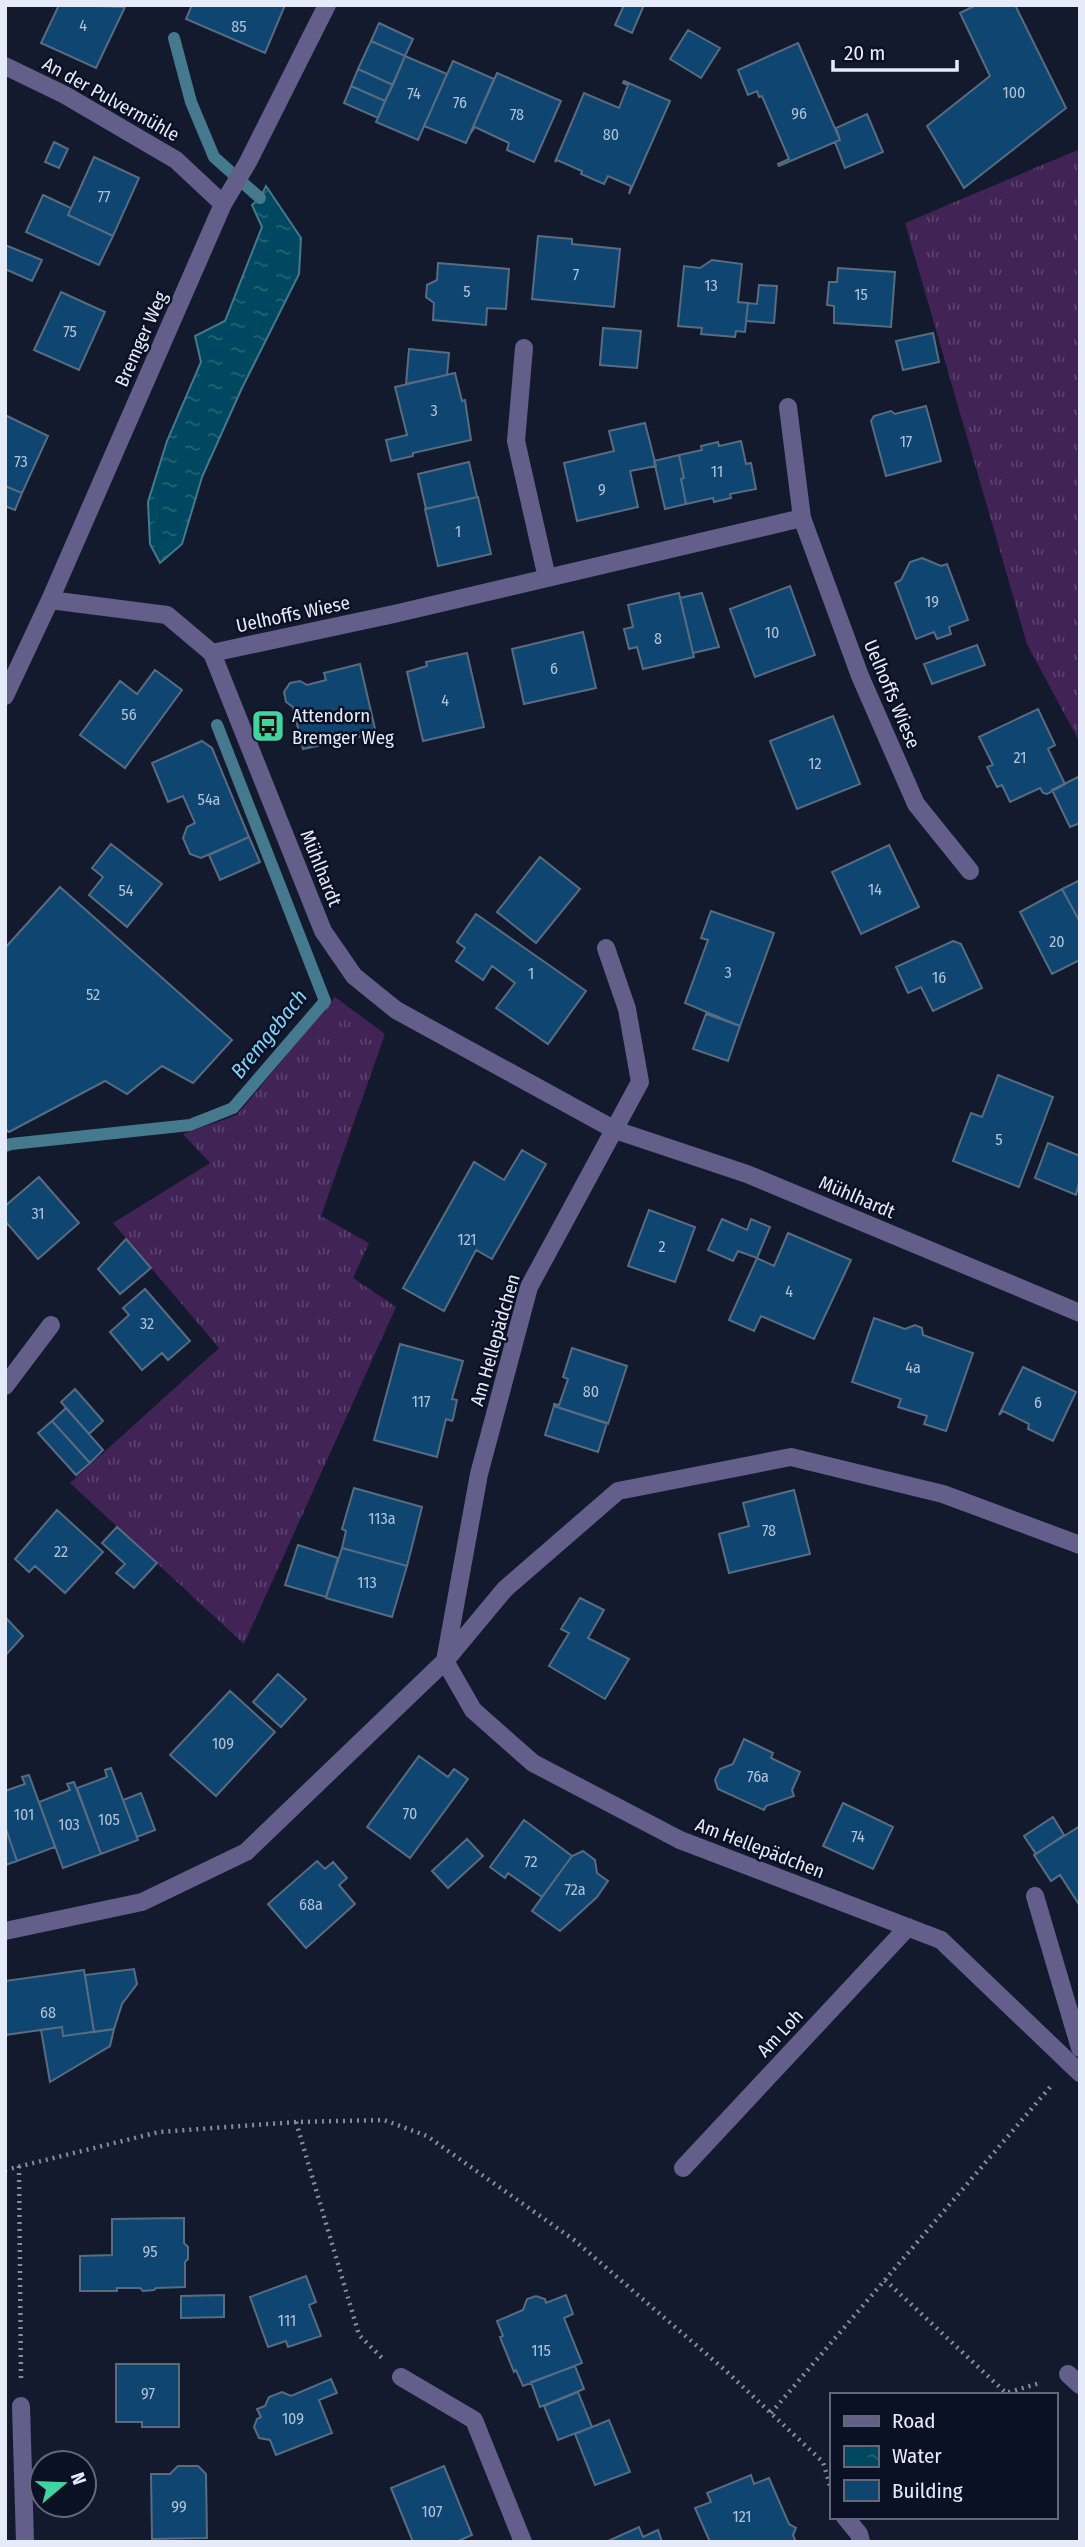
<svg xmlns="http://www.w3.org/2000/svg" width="1085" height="2547" viewBox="0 0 1085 2547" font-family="'Fira Sans Condensed',sans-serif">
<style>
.grass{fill:url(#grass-tufts)}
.water{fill:url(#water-ripples);stroke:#45798d;stroke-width:2}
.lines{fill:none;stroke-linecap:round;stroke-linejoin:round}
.stream{stroke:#45798d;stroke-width:12}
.building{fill:#0f4571;stroke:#576c80;stroke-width:2}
.path{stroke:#868c9d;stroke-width:4.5;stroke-dasharray:2 5;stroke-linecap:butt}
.lane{stroke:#645f8a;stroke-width:18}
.street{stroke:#645f8a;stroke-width:18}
.labels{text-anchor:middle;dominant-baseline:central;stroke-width:5;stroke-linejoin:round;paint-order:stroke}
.number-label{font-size:16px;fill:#b0c2d7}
.street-label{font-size:19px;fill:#e5ebf9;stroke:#0b1124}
.poi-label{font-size:19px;fill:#e5ebf9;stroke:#0b1124;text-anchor:start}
.water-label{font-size:21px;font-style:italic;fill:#7dd3f7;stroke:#0b1124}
</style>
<defs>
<pattern id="grass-tufts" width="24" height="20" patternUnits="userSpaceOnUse" patternTransform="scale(1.75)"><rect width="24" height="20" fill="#412355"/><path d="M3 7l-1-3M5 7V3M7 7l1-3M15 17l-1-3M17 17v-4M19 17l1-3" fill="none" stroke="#5c436e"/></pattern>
<pattern id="water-ripples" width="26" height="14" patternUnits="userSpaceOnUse" patternTransform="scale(1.75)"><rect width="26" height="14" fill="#00485f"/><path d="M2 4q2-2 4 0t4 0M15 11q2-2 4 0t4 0" fill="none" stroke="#256377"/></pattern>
</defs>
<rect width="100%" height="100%" fill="#131a2e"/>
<!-- grass -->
<path class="grass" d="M1080 149V743L1027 644 905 223Z
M335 997 385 1034 321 1216 369 1243 353 1278 396 1307 244 1644 70 1483 219 1348 113 1223 210 1163 183 1134 237 1115Z"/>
<!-- water -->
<path class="water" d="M266 186 301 238 299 274 241 390 202 477 182 544 160 563 150 544 148 502 167 441 201 362 195 336 225 321 262 227 252 205 260 198Z"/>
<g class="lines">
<!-- stream -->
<path class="stream" d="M174 38 191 102 214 157 260 198
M5 1146 11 1144 190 1125 233 1108 325 1001 217 725"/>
</g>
<!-- building -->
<path class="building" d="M59 5 125 7 96 68 41 43Z
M192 5H285L265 53 186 19Z
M624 5H644L632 33 615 25Z
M976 5H1015L1066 108 964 188 927 126 990 76 960 13Z
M379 23 413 39 405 56 371 41Z
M688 30 720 48 701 78 670 59Z
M371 41 405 56 393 85 358 69Z
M798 43 840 140 779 166 778 164 789 159 762 96 759 97 757 91 748 95 738 70Z
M405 56 447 74 418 140 376 122Z
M453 61 494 79 466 143 424 126Z
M358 69 393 85 385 101 351 86Z
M497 73 561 101 534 162 507 150 509 143 475 127 470 134Z
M624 81 670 101 629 194 631 186 608 176 604 184 581 174 582 171 557 160 555 162 584 93 619 108 628 85 623 83Z
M351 86 385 101 378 118 344 103Z
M867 114 883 152 845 168 835 142 840 140 836 128Z
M54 142 68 149 59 168 45 162Z
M94 157 139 178 113 236 68 215Z
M43 195 71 208 68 215 113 236 99 265 26 232Z
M538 236 572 239V244L620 249 614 307 532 299Z
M5 245 42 260 32 281 5 269Z
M712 260 742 264 738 302 748 303 745 332 736 331 735 337 701 334 702 328 678 326 684 266 700 268Z
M438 263 509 269 506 309 487 308 486 325 433 320 434 303 426 297 427 285 437 280Z
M838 268 895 272 891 327 834 323V306L827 305 829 282H837Z
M759 285 777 286 774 323 746 321 748 303 757 304Z
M61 292 105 312 79 370 34 350Z
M603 328 641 331 637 368 600 365Z
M933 333 939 362 903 370 896 341Z
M409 349 449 353 447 375 406 384Z
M455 373 462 401 465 400 471 440 413 453V456L391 461 386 440 407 435 395 387Z
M926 406 941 461 886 476 871 421 874 416 891 411 895 414Z
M5 415 48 436 22 493 5 486Z
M645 423 656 466 630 471 638 507 577 521 564 463 614 451 609 431Z
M741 441 746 464 751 463 756 489 730 494 731 498 714 502 713 498 686 504 681 479 684 478 679 455 702 450 701 446 718 442 719 446Z
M679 455 684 478 681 479 686 504 665 509 654 461Z
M469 462 477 497 426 509 418 474Z
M5 486 22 493 15 510 5 506Z
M478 497 491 554 438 566 425 509Z
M922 558 941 566 947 564 968 620 949 627 951 634 937 639 934 632 916 639 895 583 901 580 910 562Z
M790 586 815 655 755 677 730 609Z
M679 593 694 657 643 669 637 647 629 649 624 629 633 627 628 605Z
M702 593 719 647 693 653 680 598Z
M583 632 596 688 524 704 512 649Z
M977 645 985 665 932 684 924 664Z
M467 653 484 727 423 741 407 672 427 666 426 662Z
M360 664 376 733 303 749 293 707 286 702 284 692 290 683 300 681 307 685 326 680 324 673Z
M155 670 182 690 125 768 80 735 120 681 137 694Z
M1038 709 1055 745 1048 749 1065 784 1047 794 1043 793 1040 788 1010 802 1002 785 997 787 987 767 993 765 979 737Z
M833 716 860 784 797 809 770 741Z
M202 741 212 748 249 837 201 858 190 854 183 838 187 827 195 823 183 796 168 802 152 763Z
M1080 776V823L1070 827 1052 790Z
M249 837 260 862 220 880 209 855Z
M111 844 162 884 127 927 89 895 103 877 92 868Z
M889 845 919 907 861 934 832 872Z
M540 857 580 889 536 943 497 912Z
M1080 880V922L1062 889Z
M60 887 232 1040 193 1083 162 1066 127 1094 105 1081 9 1132 5 1129V948Z
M1062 889 1080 922V960L1052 974 1020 912Z
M711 911 774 933 740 1026 685 1003 708 940 701 938Z
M476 914 586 991 548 1044 496 1008 515 983 492 966 483 980 456 961 465 948 457 942Z
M953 941 961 944 982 988 933 1011 921 987 908 993 896 967Z
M706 1014 740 1026 728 1061 693 1049Z
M998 1075 1053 1097 1019 1187 953 1161 971 1113 982 1117Z
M1048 1143 1080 1156V1178L1076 1195 1035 1178Z
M522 1150 546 1164 492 1259 476 1250 444 1311 403 1288 474 1162 504 1180Z
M39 1177 79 1223 38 1259 5 1221V1206Z
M649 1210 695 1227 675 1282 628 1266Z
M722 1219 747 1230 751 1219 770 1227 757 1258 738 1251 733 1261 708 1250Z
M788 1233 851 1260 814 1339 761 1316 754 1331 729 1320 757 1258 774 1266Z
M126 1239 151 1268 120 1294 98 1269Z
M145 1289 190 1341 168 1360 162 1353 142 1370 110 1332 129 1315 123 1308Z
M874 1318 905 1329 915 1325 922 1328 923 1335 973 1353 946 1431 924 1424 927 1416 898 1407 901 1399 852 1382Z
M400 1344 463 1361 452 1399 457 1400 453 1419 452 1421 446 1419 437 1457 374 1440Z
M572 1348 627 1366 608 1424 554 1406V1404L559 1405 568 1379 563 1377Z
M1023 1367 1076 1392 1053 1441 1028 1429 1029 1424 1003 1411 999 1415Z
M75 1389 103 1421 89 1434 61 1402Z
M554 1406 607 1423 598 1452 545 1435Z
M66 1408 103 1450 90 1463 52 1421Z
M52 1421 90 1463 76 1475 38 1433Z
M354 1488 422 1507 407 1566 342 1548 346 1531 342 1529Z
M794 1490 810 1554 729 1573 719 1534 749 1526 743 1503Z
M57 1510 103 1552 65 1593 35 1566 29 1572 15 1559Z
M117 1527 157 1563 134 1588 116 1573 125 1564 102 1543Z
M298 1545 338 1558 326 1597 285 1585Z
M342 1548 407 1566 392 1617 326 1598Z
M580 1598 604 1610 588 1638 629 1659 605 1699 549 1666 569 1633 561 1629Z
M5 1617 23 1636 5 1656Z
M278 1674 306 1699 281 1727 253 1702Z
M230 1691 275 1732 216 1796 170 1755Z
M744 1739 773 1753 771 1758 800 1772 792 1790 794 1796 766 1806 764 1810 718 1789 715 1780 720 1769 733 1764Z
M419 1756 448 1777 454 1769 468 1779 410 1858 367 1827Z
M111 1768 138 1840 101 1854 77 1788 107 1777 105 1770Z
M29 1775 55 1847 17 1861 5 1826V1791L25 1784 22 1777Z
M74 1782 101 1854 63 1868 39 1802 70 1790 67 1784Z
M141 1793 155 1830 137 1837 123 1800Z
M843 1803 893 1827 873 1869 823 1846Z
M1053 1817 1064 1835 1036 1854 1024 1836Z
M524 1820 572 1856 542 1897 508 1873 505 1878 490 1867Z
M5 1826 17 1861 5 1865Z
M1080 1826V1906L1060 1875 1051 1881 1034 1855Z
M467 1839 483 1856 448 1888 432 1871Z
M583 1851 595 1860 597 1873 608 1881 597 1897 560 1931 532 1911 572 1856Z
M317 1861 325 1869 333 1862 347 1878 339 1885 355 1904 306 1948 268 1904Z
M134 1969 137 1984 122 2004 114 2029 94 2032 85 1975Z
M84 1970 94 2032 63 2036 62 2027 5 2035V1981Z
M62 2027 63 2036 114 2029 110 2046 50 2082 41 2030Z
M184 2218V2243L188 2247V2259L185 2262V2287L156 2288 154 2290 143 2291 140 2288H117V2291H80V2256L112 2255V2219Z
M306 2276 316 2302 309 2305 321 2336 288 2347 286 2341 268 2347 250 2297Z
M224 2295V2317L181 2318V2296Z
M566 2295 573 2314 564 2318 582 2363 523 2386 516 2370 514 2372 500 2337 503 2336 497 2321 523 2310 527 2299 536 2296 545 2299 546 2303Z
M116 2364H179V2427H142V2422H116Z
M575 2366 584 2389 540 2407 531 2382Z
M331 2379 337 2393 319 2400 332 2433 276 2455 270 2440 259 2438 254 2427 257 2419 261 2417 257 2409 265 2406 269 2397 282 2392 291 2396Z
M578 2392 592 2427 558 2440 544 2406Z
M609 2420 630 2472 595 2485 575 2434Z
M178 2466H198L206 2474 207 2538 152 2539 151 2474H170Z
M444 2466 472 2535 456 2542H413L391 2488Z
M751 2475 754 2484 769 2478 789 2524 796 2528 793 2535 796 2542H710L695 2508 711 2502 707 2493Z
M639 2527 643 2537 658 2530 662 2542H606Z"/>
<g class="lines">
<!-- path -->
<path class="path" d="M296 2122 359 2335 382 2358
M19 2166 21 2379
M5 2170 159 2132 296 2122 384 2120 427 2136 574 2240 725 2370 823 2462 831 2489
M885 2280 1006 2393 1040 2383
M771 2413 1051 2086"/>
<!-- lane -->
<path class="lane" d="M1035 1896 1080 2048"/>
<!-- street -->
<path class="street" d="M5 66 65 95 176 160 223 204
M524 348 516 441 547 578
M788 407 802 518
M50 600 167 615 212 653 323 931 354 976 396 1010 615 1130 747 1174 1080 1313
M212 653 394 614 802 518 860 676 916 804 970 871
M5 696 50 600 223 204 248 162 327 5
M5 1386 51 1325
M1080 1545 943 1494 791 1457 618 1491 505 1589 445 1661 473 1710 533 1763 680 1840 941 1940 1080 2073
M5 1931 142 1902 246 1852 445 1661 479 1474 529 1287 640 1082 627 1009 606 948
M683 2168 908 1927
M1068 2374 1080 2385
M401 2377 474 2420 523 2542
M21 2406 25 2542
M845 2517 859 2534 861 2542"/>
</g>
<!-- icons -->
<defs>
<symbol id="bus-square" viewBox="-11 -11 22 22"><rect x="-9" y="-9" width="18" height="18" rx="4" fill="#41d4a1" stroke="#0b1124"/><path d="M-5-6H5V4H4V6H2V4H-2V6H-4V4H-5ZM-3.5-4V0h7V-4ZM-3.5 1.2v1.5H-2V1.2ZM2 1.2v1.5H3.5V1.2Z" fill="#111"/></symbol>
</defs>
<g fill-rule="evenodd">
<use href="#bus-square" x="249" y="707" width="38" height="38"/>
</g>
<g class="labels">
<!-- number labels -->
<g class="number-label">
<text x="83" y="25">4</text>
<text x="239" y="26">85</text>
<text x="1014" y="92">100</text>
<text x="414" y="93">74</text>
<text x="460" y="102">76</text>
<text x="799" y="113">96</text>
<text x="517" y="114">78</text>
<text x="611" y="134">80</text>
<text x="104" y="196">77</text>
<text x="576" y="274">7</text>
<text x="711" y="285">13</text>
<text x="467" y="291">5</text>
<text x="861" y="294">15</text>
<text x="70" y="331">75</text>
<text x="434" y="410">3</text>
<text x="906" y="441">17</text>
<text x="21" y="461">73</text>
<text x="717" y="471">11</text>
<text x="602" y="489">9</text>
<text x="458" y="531">1</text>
<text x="932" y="601">19</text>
<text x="772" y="632">10</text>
<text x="658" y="638">8</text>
<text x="554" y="668">6</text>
<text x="445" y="700">4</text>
<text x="129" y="714">56</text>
<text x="1020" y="757">21</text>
<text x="815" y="763">12</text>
<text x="209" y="799">54a</text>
<text x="875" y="889">14</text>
<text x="126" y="890">54</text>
<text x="1057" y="941">20</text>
<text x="728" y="972">3</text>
<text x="531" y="973">1</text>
<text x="939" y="977">16</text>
<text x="93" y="994">52</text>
<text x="999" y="1139">5</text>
<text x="38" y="1213">31</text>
<text x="467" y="1239">121</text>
<text x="662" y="1246">2</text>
<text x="789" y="1291">4</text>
<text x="147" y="1323">32</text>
<text x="913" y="1367">4a</text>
<text x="591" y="1391">80</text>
<text x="421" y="1401">117</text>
<text x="1038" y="1402">6</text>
<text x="382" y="1518">113a</text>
<text x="769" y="1530">78</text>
<text x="61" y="1551">22</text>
<text x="367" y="1582">113</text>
<text x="223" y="1743">109</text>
<text x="758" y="1776">76a</text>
<text x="410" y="1813">70</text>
<text x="24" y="1814">101</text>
<text x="109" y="1819">105</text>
<text x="69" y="1824">103</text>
<text x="858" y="1836">74</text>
<text x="531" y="1861">72</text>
<text x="575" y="1889">72a</text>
<text x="311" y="1904">68a</text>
<text x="48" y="2012">68</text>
<text x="150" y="2251">95</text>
<text x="287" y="2320">111</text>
<text x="541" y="2350">115</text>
<text x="148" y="2393">97</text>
<text x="293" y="2418">109</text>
<text x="179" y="2506">99</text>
<text x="432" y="2511">107</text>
<text x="742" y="2516">121</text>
</g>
<!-- street labels -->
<g class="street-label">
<text transform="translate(111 99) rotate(29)">An der Pulvermühle</text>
<text transform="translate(141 339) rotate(-66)">Bremger Weg</text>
<text transform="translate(293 614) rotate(-12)">Uelhoffs Wiese</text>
<text transform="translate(892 694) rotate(67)">Uelhoffs Wiese</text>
<text transform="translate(321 868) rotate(68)">Mühlhardt</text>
<text transform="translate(857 1197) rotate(23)">Mühlhardt</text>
<text transform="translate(495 1340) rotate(-74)">Am Hellepädchen</text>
<text transform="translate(760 1848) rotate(21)">Am Hellepädchen</text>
<text transform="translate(780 2033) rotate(-47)">Am Loh</text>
</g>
<!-- poi labels -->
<g class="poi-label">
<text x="292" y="715">Attendorn<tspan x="292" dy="22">Bremger Weg</tspan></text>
</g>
<!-- water labels -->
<g class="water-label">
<text transform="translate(269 1034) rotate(-51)">Bremgebach</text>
</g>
</g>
<!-- border -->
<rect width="1085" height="2547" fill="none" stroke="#e5ebf9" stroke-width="14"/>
<!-- legend -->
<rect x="830" y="2393" width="228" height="126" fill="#0b1124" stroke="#626879" stroke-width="2"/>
<rect x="844" y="2416" width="35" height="10" fill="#645f8a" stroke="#626879" stroke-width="2"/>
<text x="892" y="2428" font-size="21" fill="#e5ebf9">Road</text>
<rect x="844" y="2446" width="35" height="21" fill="url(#water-ripples)" stroke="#626879" stroke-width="2"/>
<text x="892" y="2463" font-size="21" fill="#e5ebf9">Water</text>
<rect x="844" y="2480" width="35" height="21" fill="#0f4571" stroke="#626879" stroke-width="2"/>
<text x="892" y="2498" font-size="21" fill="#e5ebf9">Building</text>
<!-- north arrow -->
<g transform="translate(63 2484) rotate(71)"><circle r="33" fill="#0b1124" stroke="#626879" stroke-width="2"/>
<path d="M0-5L12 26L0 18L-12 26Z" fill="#41d4a1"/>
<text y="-10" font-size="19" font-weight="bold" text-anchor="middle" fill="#e5ebf9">N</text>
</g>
<!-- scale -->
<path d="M833 60v10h124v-10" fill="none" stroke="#e5ebf9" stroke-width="3.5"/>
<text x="844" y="60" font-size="21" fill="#e5ebf9" stroke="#0b1124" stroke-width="5" paint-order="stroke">20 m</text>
</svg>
